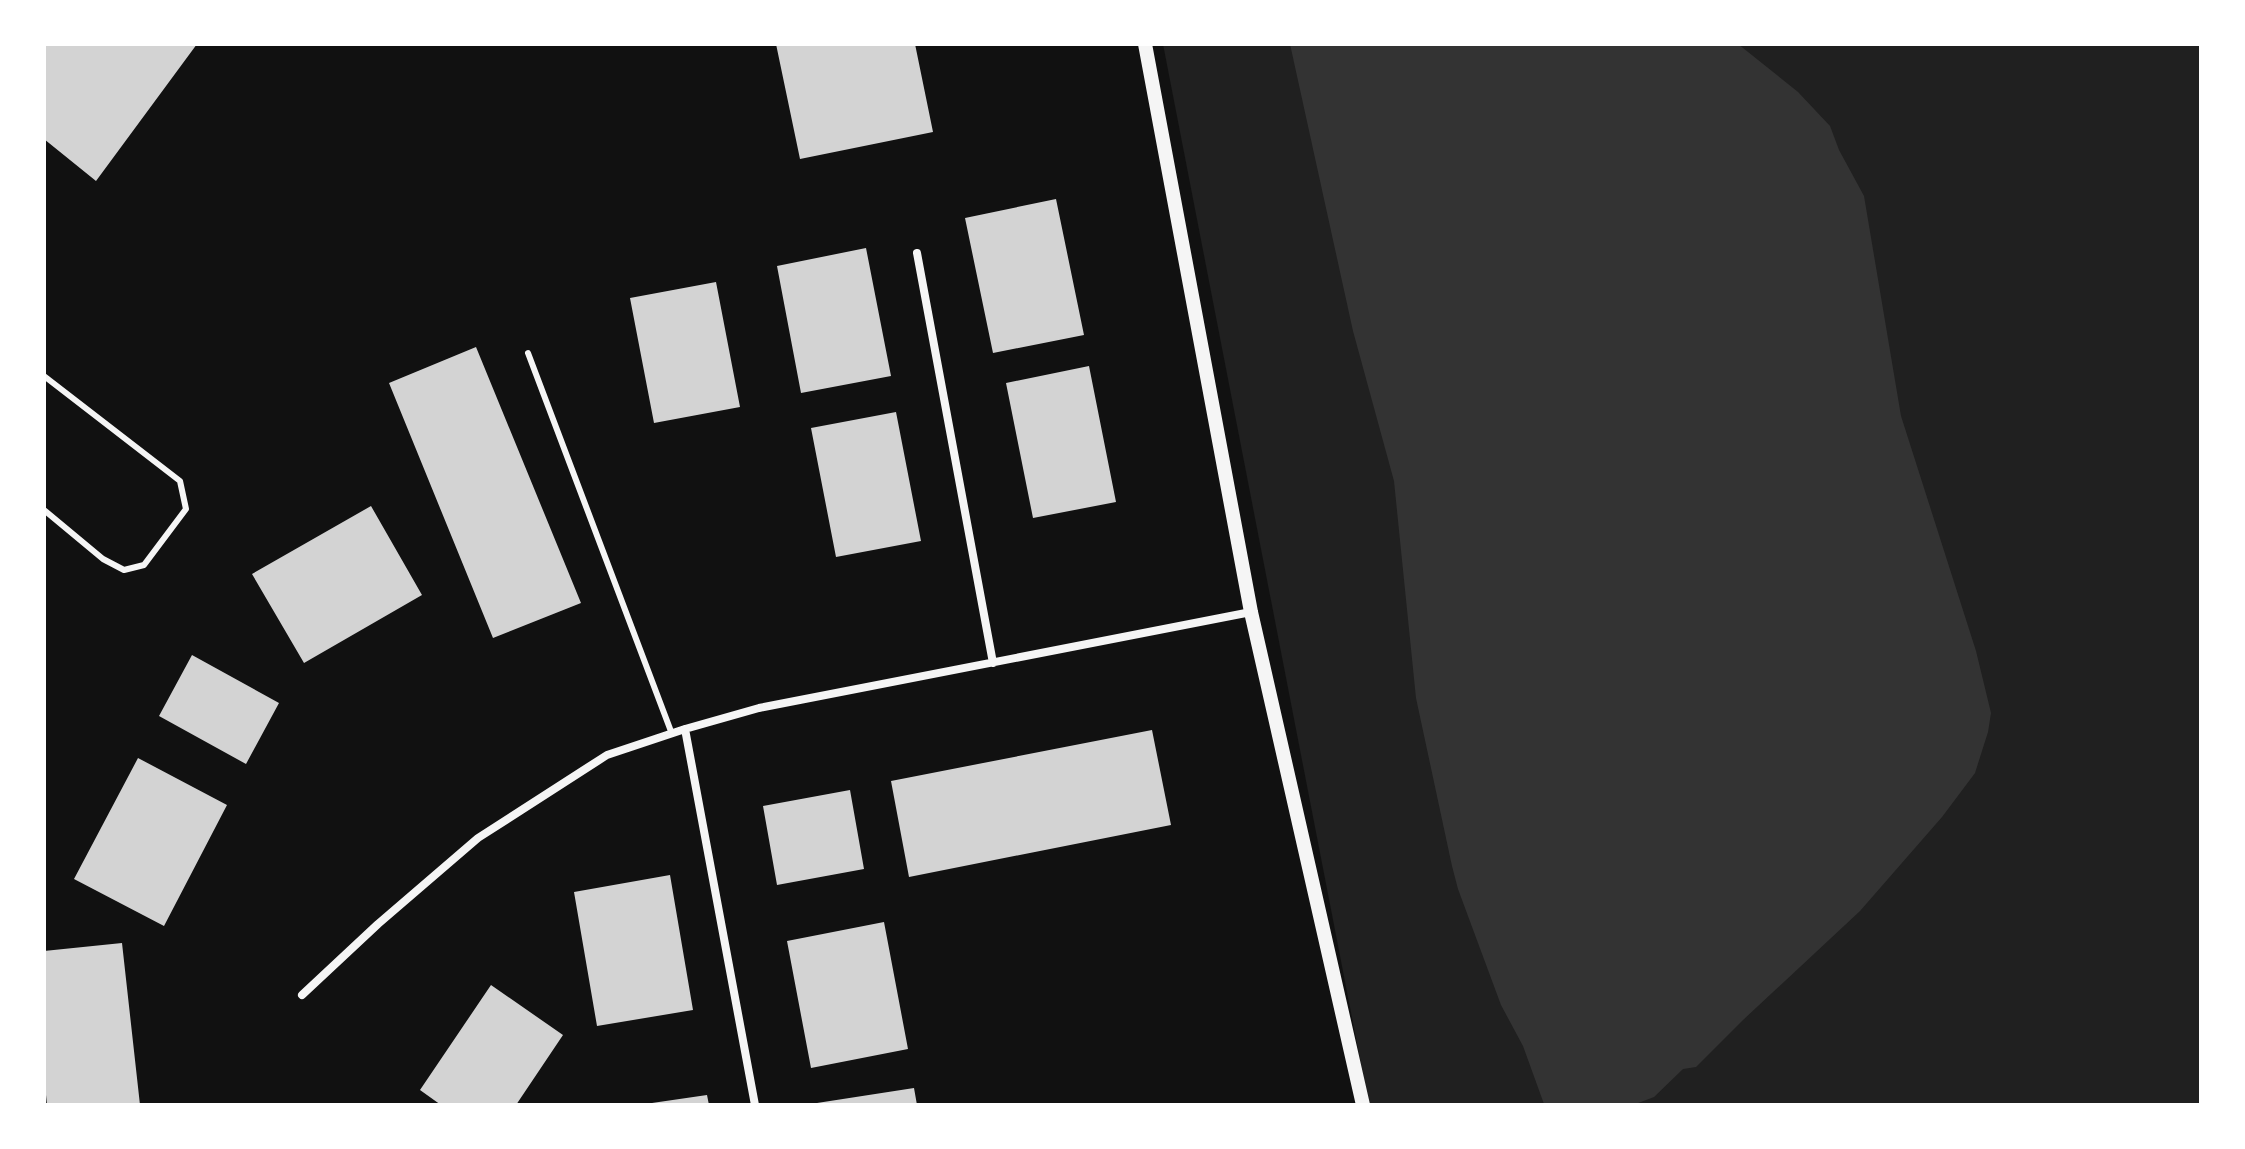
<svg xmlns="http://www.w3.org/2000/svg" width="2245" height="1149" viewBox="0 0 2245 1149" font-family="'DM Sans',sans-serif">
<style>
.green{fill:#202020}
.water{fill:#333}
.building{fill:#d3d3d3}
.lines{fill:none;stroke-linecap:round;stroke-linejoin:round}
.service{stroke:#f5f5f5;stroke-width:6}
.minor{stroke:#f5f5f5;stroke-width:8}
.tertiary{stroke:#f5f5f5;stroke-width:14}
</style>
<rect width="100%" height="100%" fill="#111"/>
<!-- green -->
<path class="green" d="M1163 44H2201V1105H1369Z"/>
<!-- water -->
<path class="water" d="M1290 44H1738L1798 92 1830 126 1839 150 1864 196 1901 416 1976 651 1991 713 1988 732 1975 773 1942 817 1860 911 1743 1020 1696 1067 1683 1069 1654 1097 1633 1105 1544 1104 1523 1046 1501 1005 1458 889 1452 866 1416 698 1394 481 1353 331Z"/>
<!-- building -->
<path class="building" d="M44 44H197L96 181 44 139Z
M776 44H915L933 132 800 159Z
M1056 199 1084 335 993 353 965 218Z
M866 248 891 376 801 393 777 266Z
M716 282 740 407 654 423 630 298Z
M476 347 581 603 493 638 389 383Z
M1089 366 1116 502 1033 518 1006 383Z
M896 412 921 541 836 557 811 428Z
M371 506 422 595 304 663 252 574Z
M192 655 279 703 246 764 159 716Z
M1152 730 1171 825 909 877 891 781Z
M138 758 227 805 164 926 74 879Z
M850 790 864 869 777 885 763 806Z
M670 875 693 1010 597 1026 574 892Z
M884 922 908 1049 811 1068 787 941Z
M122 943 140 1105H47L44 1075V951Z
M491 985 563 1035 516 1105H441L420 1090Z
M914 1088 917 1105H817V1103Z
M707 1095 709 1105H652V1103Z"/>
<g class="lines">
<!-- service -->
<path class="service" d="M528 353 672 734
M44 376 180 481 186 509 144 565 124 570 103 559 44 510"/>
<!-- minor -->
<path class="minor" d="M917 253 993 663
M685 729 755 1105
M302 995 378 924 478 838 607 755 685 729 759 708 1251 612"/>
<!-- tertiary -->
<path class="tertiary" d="M1145 44 1251 612 1363 1105"/>
</g>
<!-- border -->
<rect width="2245" height="1149" fill="none" stroke="#ffffff" stroke-width="92"/>
</svg>
